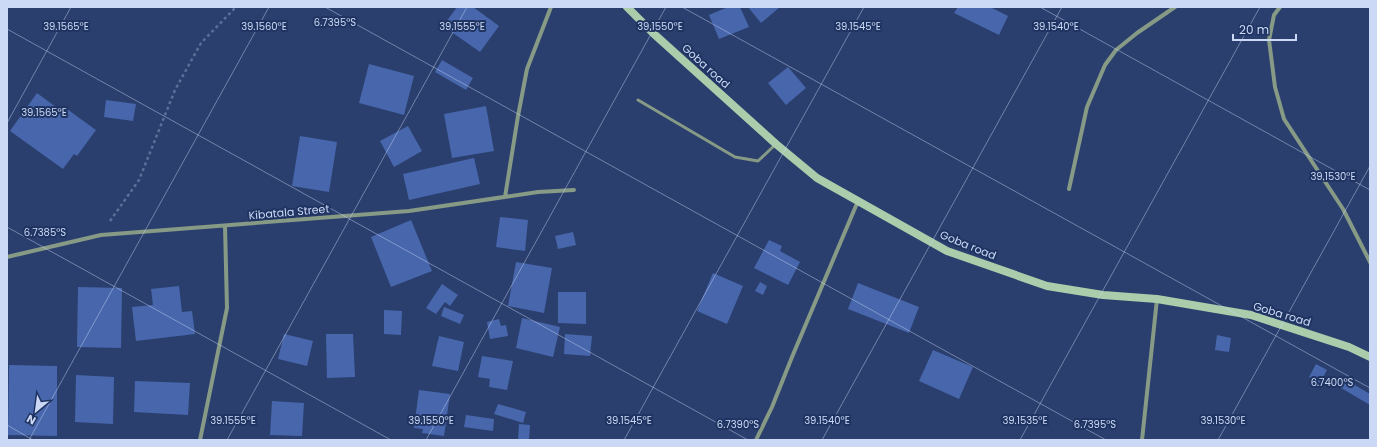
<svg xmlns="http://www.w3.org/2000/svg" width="1377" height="447" viewBox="0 0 1377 447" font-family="Poppins,sans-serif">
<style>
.building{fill:#4766ac}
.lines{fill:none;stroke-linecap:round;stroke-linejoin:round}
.path{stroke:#5c6f98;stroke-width:2.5;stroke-dasharray:3 3;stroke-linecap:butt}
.lane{stroke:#869a86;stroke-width:3}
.street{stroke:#869a86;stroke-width:4}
.secondary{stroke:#accdac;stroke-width:8}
.ticks{fill:none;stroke:#cbd9f6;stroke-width:1;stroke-opacity:0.45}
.labels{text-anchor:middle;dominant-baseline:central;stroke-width:4;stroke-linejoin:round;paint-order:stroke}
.street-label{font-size:11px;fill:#cbd9f6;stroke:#203462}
.ticks-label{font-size:10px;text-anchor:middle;fill:#cbd9f6;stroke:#203462;stroke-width:4;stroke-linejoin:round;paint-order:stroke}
</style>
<rect width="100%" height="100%" fill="#2a3f6d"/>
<!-- building -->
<path class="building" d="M457 7H473L499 26 480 52 443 26Z
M728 7H740L749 27 719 39 709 15Z
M748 7H780L761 23Z
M958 7H990L1008 16 999 35 954 13Z
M442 60 473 78 466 90 435 72Z
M369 64 414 76 404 115 359 103Z
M788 67 806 88 786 105 768 83Z
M37 93 64 113 67 109 96 130 77 156 74 154 63 169 10 131Z
M106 100 136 104 133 121 104 117Z
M486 106 494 151 452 158 444 114Z
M408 126 422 151 394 167 380 141Z
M300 136 337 142 329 192 292 186Z
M474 158 480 184 409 200 403 174Z
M500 217 528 220 525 251 496 247Z
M411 220 432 271 391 287 371 237Z
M573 232 576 245 558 249 555 236Z
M769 240 782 246 780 251 800 262 788 285 754 268Z
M516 262 552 268 544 313 508 306Z
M713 273 743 286 727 324 697 311Z
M760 282 767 286 763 295 755 291Z
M858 283 919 307 909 333 848 309Z
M442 284 458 295 450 306 445 302 436 314 426 308Z
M179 286 182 312 192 311 195 334 136 341 132 307 153 305 151 289Z
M78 287 122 288 121 348 77 347Z
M558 292H586V324L558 323Z
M444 307 464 315 460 324 441 316Z
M384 310 402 311 401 335 384 334Z
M522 318 560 327 553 357 516 348Z
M499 319 501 326 506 325 508 336 490 339 487 322Z
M284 334 313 341 307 366 278 359Z
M326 334H353L355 377 327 378Z
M565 334 592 336 590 356 564 354Z
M1217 335 1231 338 1229 352 1215 350Z
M439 336 464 342 458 371 432 366Z
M933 350 973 367 959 399 919 381Z
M482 356 513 361 507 390 489 387 490 379 478 377Z
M1316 364 1327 370 1320 383 1309 377Z
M9 365 57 366V436L8 435Z
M76 375 114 377 113 424 75 422Z
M1341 377 1370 394V405L1336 385Z
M135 381 190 383 188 415 134 412Z
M419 390 450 394 444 436 422 433 423 429 414 428Z
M272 401 304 403 302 436 270 435Z
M498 404 526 412 523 423 494 414Z
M466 415 494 419 493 431 464 427Z
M519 424 530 425 529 440H518Z"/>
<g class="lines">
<!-- path -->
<path class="path" d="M110 221 139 180 175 90 201 43 236 7"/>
<!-- lane -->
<path class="lane" d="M638 100 735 157 758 161 776 144"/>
<!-- street -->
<path class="street" d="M1280 7 1274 15 1269 40 1275 87 1284 119 1343 209 1370 262
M1069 189 1087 107 1105 65 1116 50 1137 33 1175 7
M505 197 518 116 527 69 551 7
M7 257 101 235 409 211 538 192 574 190
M200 440 227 308 225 226
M756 440 772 407 792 357 858 201
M1142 440 1157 299"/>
<!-- secondary -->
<path class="secondary" d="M627 7 654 34 776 144 817 178 947 251 1047 286 1103 295 1157 299 1251 315 1349 347 1370 357"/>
</g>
<!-- ticks -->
<path class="ticks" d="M325 7 1106 440M682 7 1370 388M1040 7 1370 190M7 29 748 440M7 123 71 7M7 227 391 440M7 425 33 440M29 440 269 7M227 440 467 7M426 440 666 7M624 440 864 7M822 440 1062 7M1020 440 1260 7M1218 440 1370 166"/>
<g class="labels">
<!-- street labels -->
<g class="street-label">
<text transform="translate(706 66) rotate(42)">Goba road</text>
<text transform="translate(289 212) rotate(-5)">Kibatala Street</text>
<text transform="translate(968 245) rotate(22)">Goba road</text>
<text transform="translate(1282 314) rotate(17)">Goba road</text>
</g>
</g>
<g class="ticks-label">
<text x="335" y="26">6.7395°S</text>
<text x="66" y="30">39.1565°E</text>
<text x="264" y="30">39.1560°E</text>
<text x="462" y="30">39.1555°E</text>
<text x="660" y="30">39.1550°E</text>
<text x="858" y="30">39.1545°E</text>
<text x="1056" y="30">39.1540°E</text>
<text x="44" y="116">39.1565°E</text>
<text x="1333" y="180">39.1530°E</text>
<text x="45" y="236">6.7385°S</text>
<text x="1332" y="386">6.7400°S</text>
<text x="233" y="424">39.1555°E</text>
<text x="431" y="424">39.1550°E</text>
<text x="629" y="424">39.1545°E</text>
<text x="827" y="424">39.1540°E</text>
<text x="1025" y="424">39.1535°E</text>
<text x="1223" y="424">39.1530°E</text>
<text x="738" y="428">6.7390°S</text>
<text x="1095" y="428">6.7395°S</text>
</g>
<!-- border -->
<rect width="1377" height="447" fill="none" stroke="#cbd9f6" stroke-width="16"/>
<!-- north arrow -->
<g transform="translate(36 411) rotate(209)" stroke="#203462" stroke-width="3" paint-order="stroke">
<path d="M0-3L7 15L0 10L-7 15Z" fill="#cbd9f6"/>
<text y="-6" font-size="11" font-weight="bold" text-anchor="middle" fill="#cbd9f6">N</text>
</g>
<!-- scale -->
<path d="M1233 34v6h63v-6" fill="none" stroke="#cbd9f6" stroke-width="2"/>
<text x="1239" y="34" font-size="12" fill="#cbd9f6" stroke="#203462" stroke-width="3" paint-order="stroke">20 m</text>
</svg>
